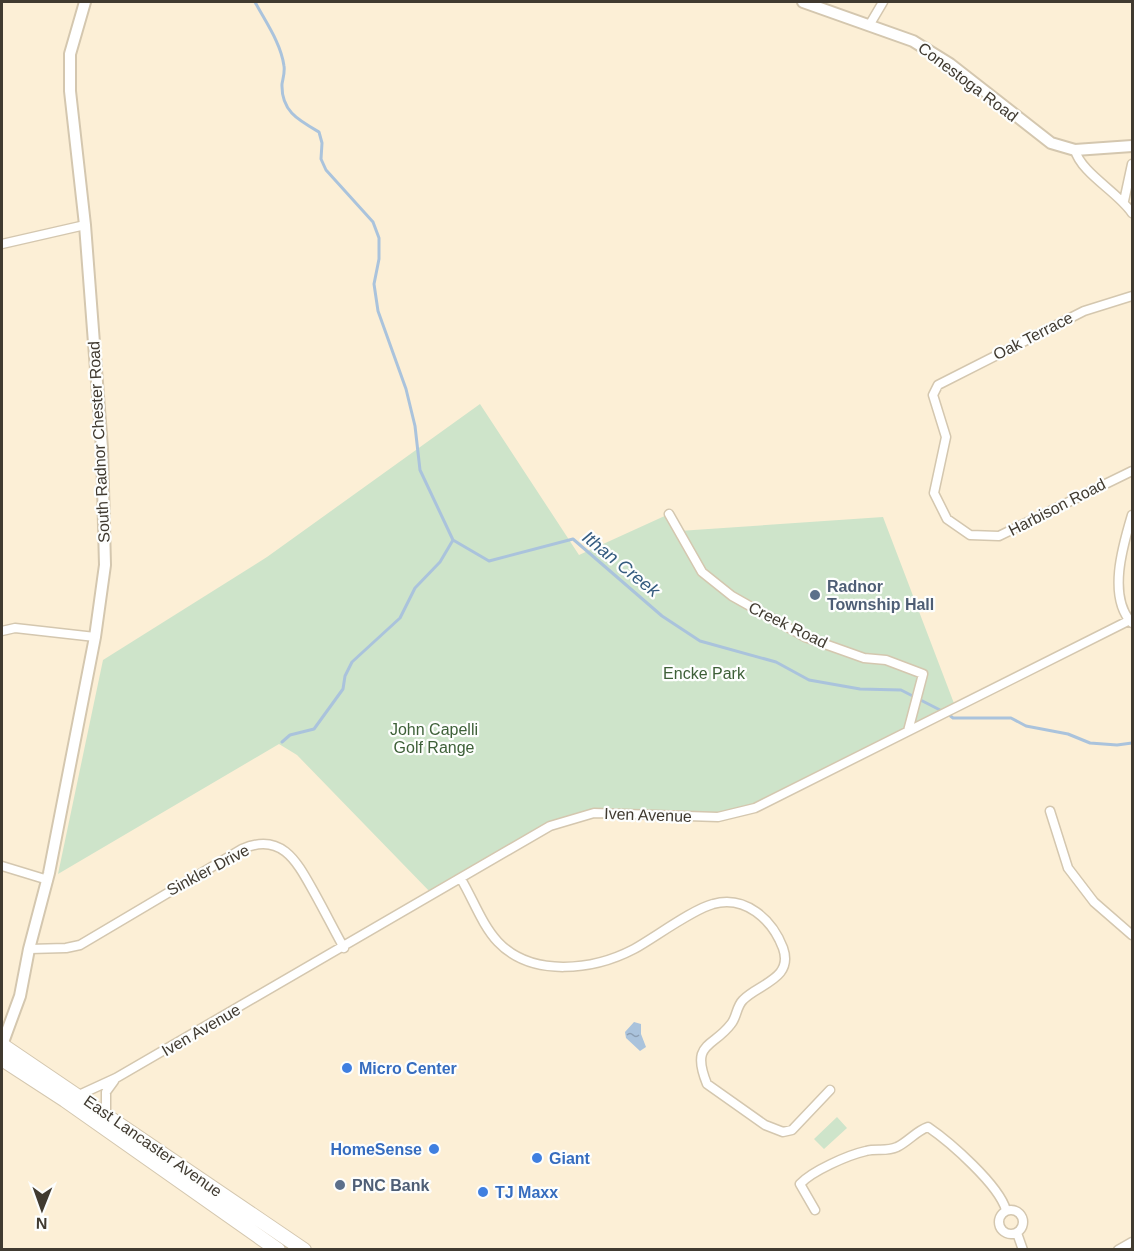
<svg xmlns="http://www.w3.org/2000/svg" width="1134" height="1251" viewBox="0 0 1134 1251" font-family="Arial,sans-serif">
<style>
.park{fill:#cee4ca}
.water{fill:url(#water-ripples)}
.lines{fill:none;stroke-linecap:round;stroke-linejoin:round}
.stream{stroke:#aac3dc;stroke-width:3}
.minor-casing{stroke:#d4c7af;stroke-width:11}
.secondary-casing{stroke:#d4c7af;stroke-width:14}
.trunk-casing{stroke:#d4c7af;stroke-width:16}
.minor{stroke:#fff;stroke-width:8}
.secondary{stroke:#fff;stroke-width:10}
.trunk{stroke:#fff;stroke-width:14}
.service-dot{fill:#5c6f8a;stroke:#fdfefd;stroke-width:2}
.shop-dot{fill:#3f7fe0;stroke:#fdfefd;stroke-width:2}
.labels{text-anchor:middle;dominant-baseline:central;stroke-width:4.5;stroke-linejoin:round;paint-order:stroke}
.street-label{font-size:16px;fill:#403a30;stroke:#fdfefd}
.service-label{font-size:16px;font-weight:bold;fill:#4e5e75;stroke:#fdfefd;text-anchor:start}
.park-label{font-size:16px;fill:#3e6038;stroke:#fdfefd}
.shop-label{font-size:16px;font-weight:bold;fill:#366cbe;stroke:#fdfefd;text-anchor:start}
.water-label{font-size:18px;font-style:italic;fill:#345b7f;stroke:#fdfefd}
</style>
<defs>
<pattern id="water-ripples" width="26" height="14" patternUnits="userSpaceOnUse" patternTransform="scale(1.5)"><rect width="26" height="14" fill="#aac3dc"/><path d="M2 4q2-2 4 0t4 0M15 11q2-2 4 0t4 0" fill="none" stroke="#8c9fb3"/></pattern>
</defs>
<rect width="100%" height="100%" fill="#fcefd6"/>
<!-- park -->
<path class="park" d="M480 404 579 555 669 514 679 531 883 517 955 706 755 808 718 817 594 813 550 826 433 895 297 755 279 744 58 874 103 660 267 557Z
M837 1117 847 1128 824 1149 814 1139Z"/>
<!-- water -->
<path class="water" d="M634 1022 641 1024V1034L646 1047 640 1051 626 1038 625 1032Z"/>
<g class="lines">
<!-- stream -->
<path class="stream" d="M255 2C265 21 281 43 284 66 285 72 283 78 282 84 281 111 298 120 319 132L322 143 321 159 326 170 373 222 379 238V259L374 284 378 311 406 389 415 426 420 470 453 540 489 561 573 539 662 616 700 641 776 662 809 680 860 689 901 690 942 711
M948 714 953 718H1011L1026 726 1068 734 1090 743 1117 745 1132 743
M282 742 290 735 314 729 343 689 345 676 352 662 400 618 415 588 440 562 453 540"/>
<defs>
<path id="minor" d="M870 24 883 2
M1075 150C1081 173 1118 192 1132 213
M1124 201 1132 164
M2 244 85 225
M1132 296 1084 311 938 385 933 395 946 437 934 493 947 519 970 535 999 536 1132 471
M669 514 702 572 732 596 805 637 864 658 886 660 923 674 908 731
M1132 515C1123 545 1107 597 1132 623
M2 631 15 628 95 637
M1050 811 1068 868 1094 902 1132 935
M2 866 48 880
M461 879C473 899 482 925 498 942 532 978 594 970 634 949 654 938 693 909 713 904 745 895 772 919 783 948 794 979 758 984 743 1000 736 1007 737 1017 731 1024 713 1048 690 1042 707 1084L765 1125 783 1132 792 1130 830 1090
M29 949 66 948 80 945 242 849C283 831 298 864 315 894 325 912 334 930 344 948
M79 1095 116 1078 550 826 594 813 718 817 755 808 1132 619
M106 1113V1092L114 1081
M999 1222a12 12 0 1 1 24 0a12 12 0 1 1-24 0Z
M815 1210 800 1184C812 1171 848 1155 866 1151 877 1148 886 1152 897 1147 909 1141 916 1131 928 1127 950 1142 999 1185 1006 1210
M1017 1233 1023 1250
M1118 1250 1132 1242"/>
<path id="secondary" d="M803 2 913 41 950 64 1051 143 1075 150 1132 146
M2 1045 20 996 29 949 49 873 95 637 105 565 102 448 85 225 70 91V54L85 2"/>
<path id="trunk" d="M2 1045 304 1250
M2 1059 65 1100 278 1250"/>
</defs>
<!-- minor casing -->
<use href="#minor" class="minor-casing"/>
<!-- secondary casing -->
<use href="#secondary" class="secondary-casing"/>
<!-- trunk casing -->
<use href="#trunk" class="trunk-casing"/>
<!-- minor -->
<use href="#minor" class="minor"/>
<!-- secondary -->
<use href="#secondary" class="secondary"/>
<!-- trunk -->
<use href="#trunk" class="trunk"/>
</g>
<!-- markers -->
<g class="service-dot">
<circle cx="815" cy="595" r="6"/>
<circle cx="340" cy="1185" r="6"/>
</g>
<g class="shop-dot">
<circle cx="347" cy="1068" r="6"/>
<circle cx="434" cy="1149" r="6"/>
<circle cx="537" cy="1158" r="6"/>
<circle cx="483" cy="1192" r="6"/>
</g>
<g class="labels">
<!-- street labels -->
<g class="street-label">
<text transform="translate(968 82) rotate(37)">Conestoga Road</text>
<text transform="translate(1033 336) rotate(-27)">Oak Terrace</text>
<text transform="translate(99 442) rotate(-93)">South Radnor Chester Road</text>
<text transform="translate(1057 507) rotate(-27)">Harbison Road</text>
<text transform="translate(788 625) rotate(26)">Creek Road</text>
<text transform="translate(648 815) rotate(2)">Iven Avenue</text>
<text transform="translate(208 870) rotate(-28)">Sinkler Drive</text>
<text transform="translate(201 1030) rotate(-30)">Iven Avenue</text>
<text transform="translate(153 1146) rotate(35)">East Lancaster Avenue</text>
</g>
<!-- service labels -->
<g class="service-label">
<text x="827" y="586">Radnor<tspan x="827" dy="18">Township Hall</tspan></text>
<text x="352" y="1185">PNC Bank</text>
</g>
<!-- park labels -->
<g class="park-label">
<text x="704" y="673">Encke Park</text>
<text x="434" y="729">John Capelli<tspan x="434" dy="18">Golf Range</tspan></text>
</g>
<!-- shop labels -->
<g class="shop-label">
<text x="359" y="1068">Micro Center</text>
<text x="422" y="1149" text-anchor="end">HomeSense</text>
<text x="549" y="1158">Giant</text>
<text x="495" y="1192">TJ Maxx</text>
</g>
<!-- water labels -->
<g class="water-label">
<text transform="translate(621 564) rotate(39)">Ithan Creek</text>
</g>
</g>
<!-- border -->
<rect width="1134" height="1251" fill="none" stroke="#403a30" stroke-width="6"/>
<!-- north arrow -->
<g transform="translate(42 1209) rotate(181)" stroke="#fdfefd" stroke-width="4.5" paint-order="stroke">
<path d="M0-4.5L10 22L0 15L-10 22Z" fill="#403a30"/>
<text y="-9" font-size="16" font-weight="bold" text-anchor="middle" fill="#403a30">N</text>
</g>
</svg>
